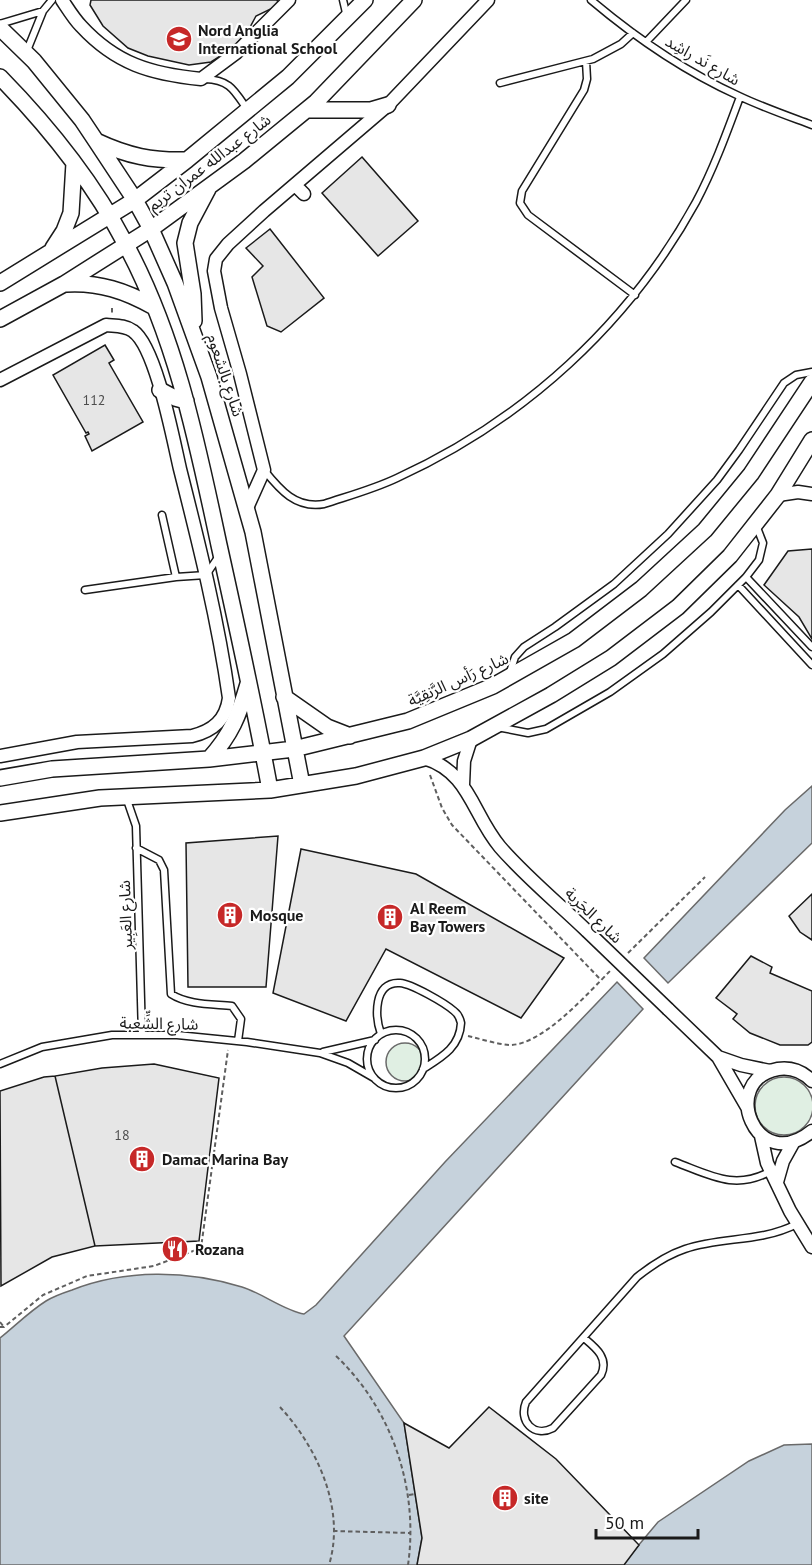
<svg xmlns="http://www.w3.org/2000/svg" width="812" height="1565" viewBox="0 0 812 1565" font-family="'PT Sans','Noto Sans Arabic',sans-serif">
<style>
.green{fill:#e0efe3;stroke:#6a6a6a;stroke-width:1.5}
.water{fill:#c6d2dc;stroke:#6a6a6a;stroke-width:1.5}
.building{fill:#e6e6e6;stroke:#1a1a1a;stroke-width:1.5}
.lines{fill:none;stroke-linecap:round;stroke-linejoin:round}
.service-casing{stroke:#1a1a1a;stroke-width:9}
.minor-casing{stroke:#1a1a1a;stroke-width:15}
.tertiary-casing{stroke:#1a1a1a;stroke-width:18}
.path{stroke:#5f5f5f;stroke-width:2;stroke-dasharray:4.5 3;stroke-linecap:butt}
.service{stroke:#fff;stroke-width:6}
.minor{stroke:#fff;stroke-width:12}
.tertiary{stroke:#fff;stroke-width:15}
.minor-bridge-casing{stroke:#1a1a1a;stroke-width:15;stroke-linecap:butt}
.minor-bridge{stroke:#fff;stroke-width:12}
.labels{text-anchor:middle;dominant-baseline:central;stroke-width:4.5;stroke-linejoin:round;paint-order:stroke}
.number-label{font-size:14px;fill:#4d4d4d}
.poi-label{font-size:16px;font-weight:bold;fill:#1a1a1a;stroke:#fff;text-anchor:start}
.street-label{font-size:16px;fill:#1a1a1a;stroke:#fff}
</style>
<rect width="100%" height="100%" fill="#fff"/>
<!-- green -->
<path class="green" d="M386 1062a19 19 0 1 1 38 0a19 19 0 1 1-38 0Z
M755 1106a29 29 0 1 1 58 0a29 29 0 1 1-58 0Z"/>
<!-- water -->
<path class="water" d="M812 786V843L668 983 644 958 785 810Z
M617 982 643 1009 344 1336 404 1423 422 1538 417 1565H0V1338C15 1326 30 1311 46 1301 54 1296 63 1293 72 1290 125 1269 187 1270 242 1287 262 1293 285 1311 304 1314L316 1305 445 1162Z
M812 1444V1565H622L658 1522 749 1461 784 1445Z"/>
<!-- building -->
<path class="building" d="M91 0H277L279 5 256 16 249 29 233 48 211 62 189 65 148 56 128 48 103 26 90 5Z
M362 157 418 221 378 256 322 193Z
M270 229 324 298 281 332 267 326 252 277 263 266 246 248Z
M105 345 114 360 109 363 143 422 92 451 85 436 89 434 88 432 86 433 53 375Z
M812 549V639L799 617 764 585 788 551Z
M278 836 266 987H188L186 843Z
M301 849 416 874 564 958 521 1018 386 949 346 1021 273 993Z
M812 894V940L800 932 789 916Z
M751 956 772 967 770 973 812 991V1042L808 1045H780L750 1033 733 1019 737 1014 716 998Z
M154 1064 219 1078 199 1241 95 1246 55 1076 102 1068Z
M55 1076 95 1246 52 1257 1 1286 0 1091 44 1077Z
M489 1407 556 1459 639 1545 624 1565H417L422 1538 404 1423 449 1448Z"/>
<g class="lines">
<defs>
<path id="service" d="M343 0 347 17
M591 0C636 38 686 72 739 96 762 107 788 116 812 125
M43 11 52 0
M0 24 43 11 26 53
M646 42 686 0
M586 61 587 79 584 90 522 191 520 203 528 215 635 295
M205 79C230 80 234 90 247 109
M500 83 593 59 621 44 633 33
M264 470C280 490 296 509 324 504 348 496 374 489 397 478 524 420 629 324 696 202 714 168 727 132 740 97
M162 515 176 577
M746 577 812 647
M738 585 812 665
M85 590 176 577 206 575 219 556
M509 675 515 657 524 647 555 627 614 584 668 534 717 480 739 450 784 383 796 375 812 372
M497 727 528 733 546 729 610 692 663 654 711 612 746 577 759 560 763 543 756 525
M126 797 136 826 142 1035
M136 848 159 860 164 870 171 994C188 1005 212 1004 232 1006L241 1019 238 1041
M367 1059a29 29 0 1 1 58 0a29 29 0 1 1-58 0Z
M381 1034C375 1017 373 981 400 983 412 984 445 1003 454 1011 458 1014 460 1018 461 1023 460 1047 442 1057 423 1069
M323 1052 375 1040
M0 1064 42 1047 112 1035H177L247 1042 320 1053 348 1063 374 1078
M675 1162C710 1175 735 1191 771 1171
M584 1338C596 1348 609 1358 601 1375L553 1428C534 1438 518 1421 526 1402L637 1277C652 1265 667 1255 685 1249 723 1236 759 1243 797 1224"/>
<path id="minor" d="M62 0C68 9 74 19 81 26 116 64 151 74 201 79L236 53 289 0
M295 185 304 194
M0 380 106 325C114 326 125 325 133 331 156 347 173 439 180 469 199 544 218 620 229 698 226 720 213 731 192 736L77 742 0 756
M778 495 798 492 812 494
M247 508 264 470 240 374 221 308 214 271 216 259 228 244 264 211 388 105 488 0
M424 758C470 772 472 814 500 847 526 877 558 903 587 931
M463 785 464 761 471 739
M668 1009 718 1057 747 1107
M718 1057 741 1065 770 1071
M812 1081C803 1072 791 1067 778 1069 718 1080 756 1177 812 1131
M761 1136 767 1163 790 1211 812 1247
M777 1182 783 1161 793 1143"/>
<path id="tertiary" d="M0 28 34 61 82 120 96 141 135 200 151 229 175 283 209 377 253 532 302 785
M0 77C48 126 93 182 125 243 176 337 197 442 219 545 237 626 255 708 270 790
M307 110H371L388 105
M96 141C128 156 152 161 187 160
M53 248 64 231 71 213 74 163
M0 283 135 200 187 160 288 77 365 0
M66 284C99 282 126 291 154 307
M0 319 64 284 151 229 244 161 316 102 414 0
M194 321 193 294 185 243 190 223 208 189
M160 390 175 398 186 401
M284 697 327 727 350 736
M209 759C231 735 239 715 248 684
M0 778 52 769 209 759 294 749 408 721 493 686 574 640 641 589 705 530 751 474 812 382
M0 813 100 798 270 790 356 776 424 758 471 739 551 695 611 658 678 607 730 556 778 495 812 440"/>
</defs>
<!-- service casing -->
<use href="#service" class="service-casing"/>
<!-- minor casing -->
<use href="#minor" class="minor-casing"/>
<!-- tertiary casing -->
<use href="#tertiary" class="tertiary-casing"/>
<!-- path -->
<path class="path" d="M112 308V314
M430 775 442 808 452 825 601 980
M628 953 705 877
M468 1036C481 1039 496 1044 509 1045 542 1046 589 992 611 970
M0 1322 4 1327
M0 1327H4L43 1295 87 1276 154 1266 201 1248 228 1050
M336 1356C392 1409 419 1489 408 1565
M280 1407C317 1447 346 1509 329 1565
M409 1495 415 1494
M333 1531 411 1533"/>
<!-- service -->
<use href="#service" class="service"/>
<!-- minor -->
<use href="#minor" class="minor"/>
<!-- tertiary -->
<use href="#tertiary" class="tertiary"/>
<defs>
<path id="minor-bridge" d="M587 931 668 1009"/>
</defs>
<!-- minor-bridge casing -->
<use href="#minor-bridge" class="minor-bridge-casing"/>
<!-- minor-bridge -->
<use href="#minor-bridge" class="minor-bridge"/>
</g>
<!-- icons -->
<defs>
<symbol id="school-disc" viewBox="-11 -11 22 22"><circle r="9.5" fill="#c62828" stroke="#fff"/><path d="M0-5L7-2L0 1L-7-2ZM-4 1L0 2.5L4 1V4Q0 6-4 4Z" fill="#fff"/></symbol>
<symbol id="building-disc" viewBox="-11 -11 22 22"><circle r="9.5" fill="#c62828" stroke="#fff"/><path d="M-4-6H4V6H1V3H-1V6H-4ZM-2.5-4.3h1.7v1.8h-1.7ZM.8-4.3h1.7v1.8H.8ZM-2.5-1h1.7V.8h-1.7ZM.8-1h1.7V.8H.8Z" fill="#fff"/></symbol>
<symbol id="restaurant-disc" viewBox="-11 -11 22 22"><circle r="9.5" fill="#c62828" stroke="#fff"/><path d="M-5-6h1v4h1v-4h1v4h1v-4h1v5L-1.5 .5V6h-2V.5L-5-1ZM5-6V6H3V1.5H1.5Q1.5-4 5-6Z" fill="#fff"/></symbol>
</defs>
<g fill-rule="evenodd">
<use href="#school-disc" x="164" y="24" width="30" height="30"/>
<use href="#building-disc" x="215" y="900" width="30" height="30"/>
<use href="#building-disc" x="375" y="902" width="30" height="30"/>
<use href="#building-disc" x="127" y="1144" width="30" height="30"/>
<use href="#restaurant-disc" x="160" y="1234" width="30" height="30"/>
<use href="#building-disc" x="490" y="1483" width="30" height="30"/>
</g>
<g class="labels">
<!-- number labels -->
<g class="number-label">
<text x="94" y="400">112</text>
<text x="122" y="1135">18</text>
</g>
<!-- poi labels -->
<g class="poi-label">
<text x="198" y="30">Nord Anglia<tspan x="198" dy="18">International School</tspan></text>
<text x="410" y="908">Al Reem<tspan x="410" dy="18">Bay Towers</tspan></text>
<text x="250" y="915">Mosque</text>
<text x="162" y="1159">Damac Marina Bay</text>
<text x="195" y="1249">Rozana</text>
<text x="524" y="1498">site</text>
</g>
<!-- street labels -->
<g class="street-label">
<text transform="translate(703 60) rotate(30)">شارع نَد راشِد</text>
<text transform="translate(209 162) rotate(-37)">شارع عبدالله عمران تريم</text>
<text transform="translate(226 375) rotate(72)">شارع بالشعوم</text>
<text transform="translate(458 679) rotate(-24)">شارع رَأس الرَّنقِيَّة</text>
<text transform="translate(125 915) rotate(-92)">شارع العَبِير</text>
<text transform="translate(594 915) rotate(44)">شارع الجَرية</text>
<text transform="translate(159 1023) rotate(1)">شارع الشِّعبة</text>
</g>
</g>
<!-- scale -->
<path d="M596 1529v9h102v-9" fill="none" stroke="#1a1a1a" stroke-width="3"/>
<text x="605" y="1529" font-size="18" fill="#1a1a1a" stroke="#ffffff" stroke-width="4.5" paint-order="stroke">50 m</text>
</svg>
